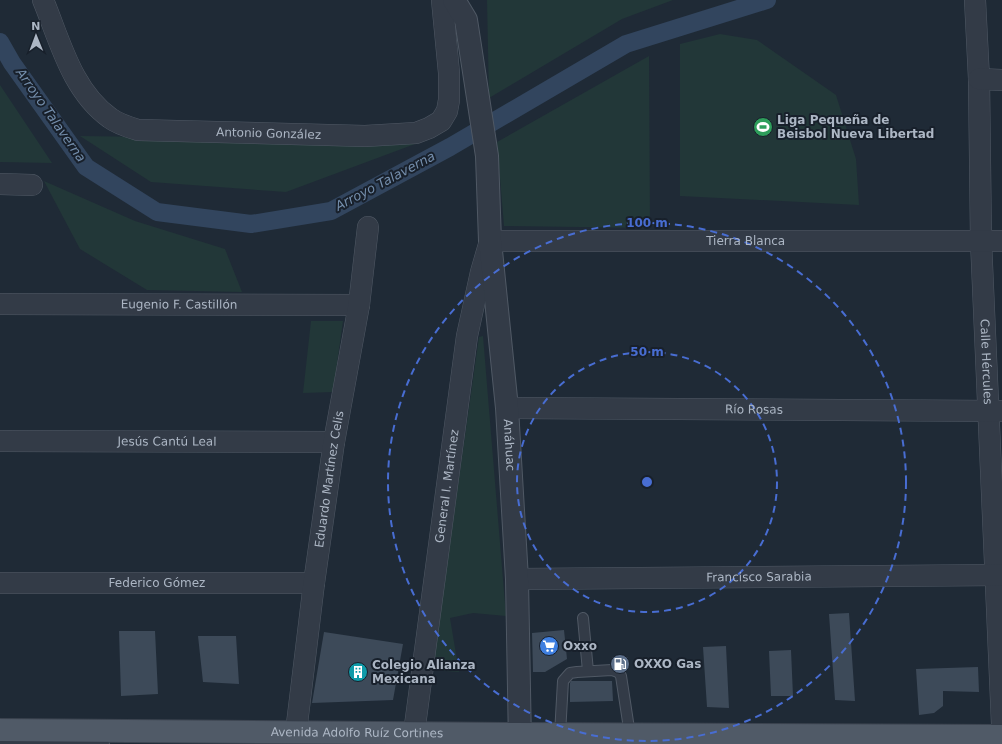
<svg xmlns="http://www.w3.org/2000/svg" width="1002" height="744" viewBox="0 0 1002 744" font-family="'DejaVu Sans',sans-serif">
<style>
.green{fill:#223738}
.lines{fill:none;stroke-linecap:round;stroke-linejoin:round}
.canal{stroke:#32455e;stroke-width:18}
.building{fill:#3d4a59}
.service-casing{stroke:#505965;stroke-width:12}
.minor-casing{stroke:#505965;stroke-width:22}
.tertiary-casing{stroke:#505965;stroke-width:24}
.primary-casing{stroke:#3c4450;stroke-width:24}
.service{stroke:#333b47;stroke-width:10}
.minor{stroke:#333b47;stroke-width:21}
.tertiary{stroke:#333b47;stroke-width:22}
.primary{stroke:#505a67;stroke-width:22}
.ring{fill:none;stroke:#486dd2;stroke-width:2;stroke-dasharray:7 5}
.labels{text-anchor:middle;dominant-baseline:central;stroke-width:4;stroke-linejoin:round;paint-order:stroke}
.poi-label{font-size:12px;font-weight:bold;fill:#acb6c4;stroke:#18202b;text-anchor:start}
.street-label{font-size:12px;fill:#acb6c4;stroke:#18202b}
.water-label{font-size:13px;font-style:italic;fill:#748eac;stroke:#18202b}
.centre{fill:#486dd2;stroke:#18202b;stroke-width:2}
.ring-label{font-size:12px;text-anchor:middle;font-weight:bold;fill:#486dd2;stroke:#18202b;stroke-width:4;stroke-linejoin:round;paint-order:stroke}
</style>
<rect width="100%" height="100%" fill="#1f2a36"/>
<!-- green -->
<path class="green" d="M487 0H673L622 19 489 98Z
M720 34 757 40 836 95 856 159 859 205 680 196V44Z
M649 56 650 228 504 226 497 142Z
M0 85 52 163 0 162Z
M80 136 293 139 415 144 286 192 151 182Z
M44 181 135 221 225 249 242 292 147 290 80 249Z
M311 321H343L333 392 303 393Z
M483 336 506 616 473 613 450 618 459 672 432 670 479 337Z"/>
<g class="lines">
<!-- canal -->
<path class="canal" d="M0 42 12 63 86 167 157 212 251 224 331 211 450 147 626 44 767 0"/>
</g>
<!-- building -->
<path class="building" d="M849 613 855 701 835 700 829 614Z
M564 630 567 659 545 672H533L532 633Z
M119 631H155L158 694 121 696Z
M324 632 403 644 393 700 312 703Z
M198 636H236L239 684 203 682Z
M726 646 729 708 707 707 703 647Z
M791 650 793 696H771L769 651Z
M978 667 979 692 943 691V706L934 713 919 715 916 669Z
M571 681H612L613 701 570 702V683Z"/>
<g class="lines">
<defs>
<path id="service" d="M583 618 588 671
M560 734 563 681 570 673 577 672 612 670 618 672 621 676 630 735
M0 743 104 744"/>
<g id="minor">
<path id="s1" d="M43 0C60 41 72 91 110 118 118 124 128 127 138 130L365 136 416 133 429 128 441 121 447 111 449 100V73L442 0"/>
<path id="s2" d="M975 0 979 79 981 241 1002 724"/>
<path d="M979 79 1002 80"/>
<path d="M0 184 32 185"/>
<path id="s3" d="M0 304 359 305"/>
<path id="s4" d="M507 408 1001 411"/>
<path id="s5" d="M0 441 334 442"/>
<path id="s6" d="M517 579 1002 575"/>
<path id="s7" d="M0 583H314"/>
<path id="s8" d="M296 732 314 583 334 442 359 305 368 227"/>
<path id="s9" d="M414 733 467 336 481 272 490 241H1002"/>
</g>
<g id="tertiary">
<path id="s10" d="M454 0 466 20 487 156 490 241 507 408 517 579 520 744"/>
</g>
<g id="primary">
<path id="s11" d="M0 730 520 734 1002 736"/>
</g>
</defs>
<!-- service casing -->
<use href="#service" class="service-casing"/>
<!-- minor casing -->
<use href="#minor" class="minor-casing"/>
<!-- tertiary casing -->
<use href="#tertiary" class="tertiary-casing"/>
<!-- primary casing -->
<use href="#primary" class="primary-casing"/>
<!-- service -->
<use href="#service" class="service"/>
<!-- minor -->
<use href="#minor" class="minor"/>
<!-- tertiary -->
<use href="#tertiary" class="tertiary"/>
<!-- primary -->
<use href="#primary" class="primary"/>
</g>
<!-- distance rings -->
<g class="ring">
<circle cx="647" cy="482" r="130"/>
<circle cx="647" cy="482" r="259"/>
</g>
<!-- icons -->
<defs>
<symbol id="stadium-disc" viewBox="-11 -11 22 22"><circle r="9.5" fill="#2e9e5b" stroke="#18202b"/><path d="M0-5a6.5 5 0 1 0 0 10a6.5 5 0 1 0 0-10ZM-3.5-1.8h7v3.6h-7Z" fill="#fff"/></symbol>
<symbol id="supermarket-disc" viewBox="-11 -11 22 22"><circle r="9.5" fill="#3f7fe0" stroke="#18202b"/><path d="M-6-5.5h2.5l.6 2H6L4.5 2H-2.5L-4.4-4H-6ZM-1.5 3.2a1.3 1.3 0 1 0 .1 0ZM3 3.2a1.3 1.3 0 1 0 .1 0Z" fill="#fff"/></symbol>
<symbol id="fuel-disc" viewBox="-11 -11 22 22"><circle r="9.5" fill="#5c6f8a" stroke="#18202b"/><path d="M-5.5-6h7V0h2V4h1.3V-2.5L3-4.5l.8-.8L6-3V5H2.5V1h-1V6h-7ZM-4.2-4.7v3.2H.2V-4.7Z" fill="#fff"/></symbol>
<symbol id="building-disc" viewBox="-11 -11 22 22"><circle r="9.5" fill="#0f9aa8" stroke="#18202b"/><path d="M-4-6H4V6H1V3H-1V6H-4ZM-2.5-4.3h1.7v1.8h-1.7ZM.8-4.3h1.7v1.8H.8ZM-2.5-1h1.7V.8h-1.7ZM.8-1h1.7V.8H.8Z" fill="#fff"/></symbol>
</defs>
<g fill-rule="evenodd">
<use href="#stadium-disc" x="752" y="116" width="22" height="22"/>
<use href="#supermarket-disc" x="538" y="635" width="22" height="22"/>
<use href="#fuel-disc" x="609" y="653" width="22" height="22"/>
<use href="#building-disc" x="347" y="661" width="22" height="22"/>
</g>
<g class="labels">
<!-- poi labels -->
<g class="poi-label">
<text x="777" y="120">Liga Pequeña de<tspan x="777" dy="14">Beisbol Nueva Libertad</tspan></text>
<text x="563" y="646">Oxxo</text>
<text x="634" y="664">OXXO Gas</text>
<text x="372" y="665">Colegio Alianza<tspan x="372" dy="14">Mexicana</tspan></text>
</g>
<!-- street labels -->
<g class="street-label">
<text stroke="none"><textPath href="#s1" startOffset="299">Antonio González</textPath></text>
<text stroke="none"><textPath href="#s9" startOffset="754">Tierra Blanca</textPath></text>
<text stroke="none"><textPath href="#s3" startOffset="179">Eugenio F. Castillón</textPath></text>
<text stroke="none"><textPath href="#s2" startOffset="362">Calle Hércules</textPath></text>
<text stroke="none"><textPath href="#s4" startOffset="247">Río Rosas</textPath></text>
<text stroke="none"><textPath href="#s5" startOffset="167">Jesús Cantú Leal</textPath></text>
<text stroke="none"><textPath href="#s10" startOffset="451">Anáhuac</textPath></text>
<text stroke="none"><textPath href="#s8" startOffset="255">Eduardo Martínez Celis</textPath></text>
<text stroke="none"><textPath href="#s9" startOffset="249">General I. Martínez</textPath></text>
<text stroke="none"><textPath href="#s6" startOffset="242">Francisco Sarabia</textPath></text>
<text stroke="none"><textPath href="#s7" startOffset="157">Federico Gómez</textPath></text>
<text stroke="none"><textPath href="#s11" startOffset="357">Avenida Adolfo Ruíz Cortines</textPath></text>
</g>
<!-- water labels -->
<g class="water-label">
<text transform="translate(51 115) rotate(55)">Arroyo Talaverna</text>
<text transform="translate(385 181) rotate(-28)">Arroyo Talaverna</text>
</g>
</g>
<circle cx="647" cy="482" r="6" class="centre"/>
<g class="ring-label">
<text x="647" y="227">100 m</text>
<text x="647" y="356">50 m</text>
</g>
<!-- north arrow -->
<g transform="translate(36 36) rotate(359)" stroke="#18202b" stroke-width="3" paint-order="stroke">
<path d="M0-3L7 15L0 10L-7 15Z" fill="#acb6c4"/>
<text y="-6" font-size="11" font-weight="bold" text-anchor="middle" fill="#acb6c4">N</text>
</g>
</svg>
